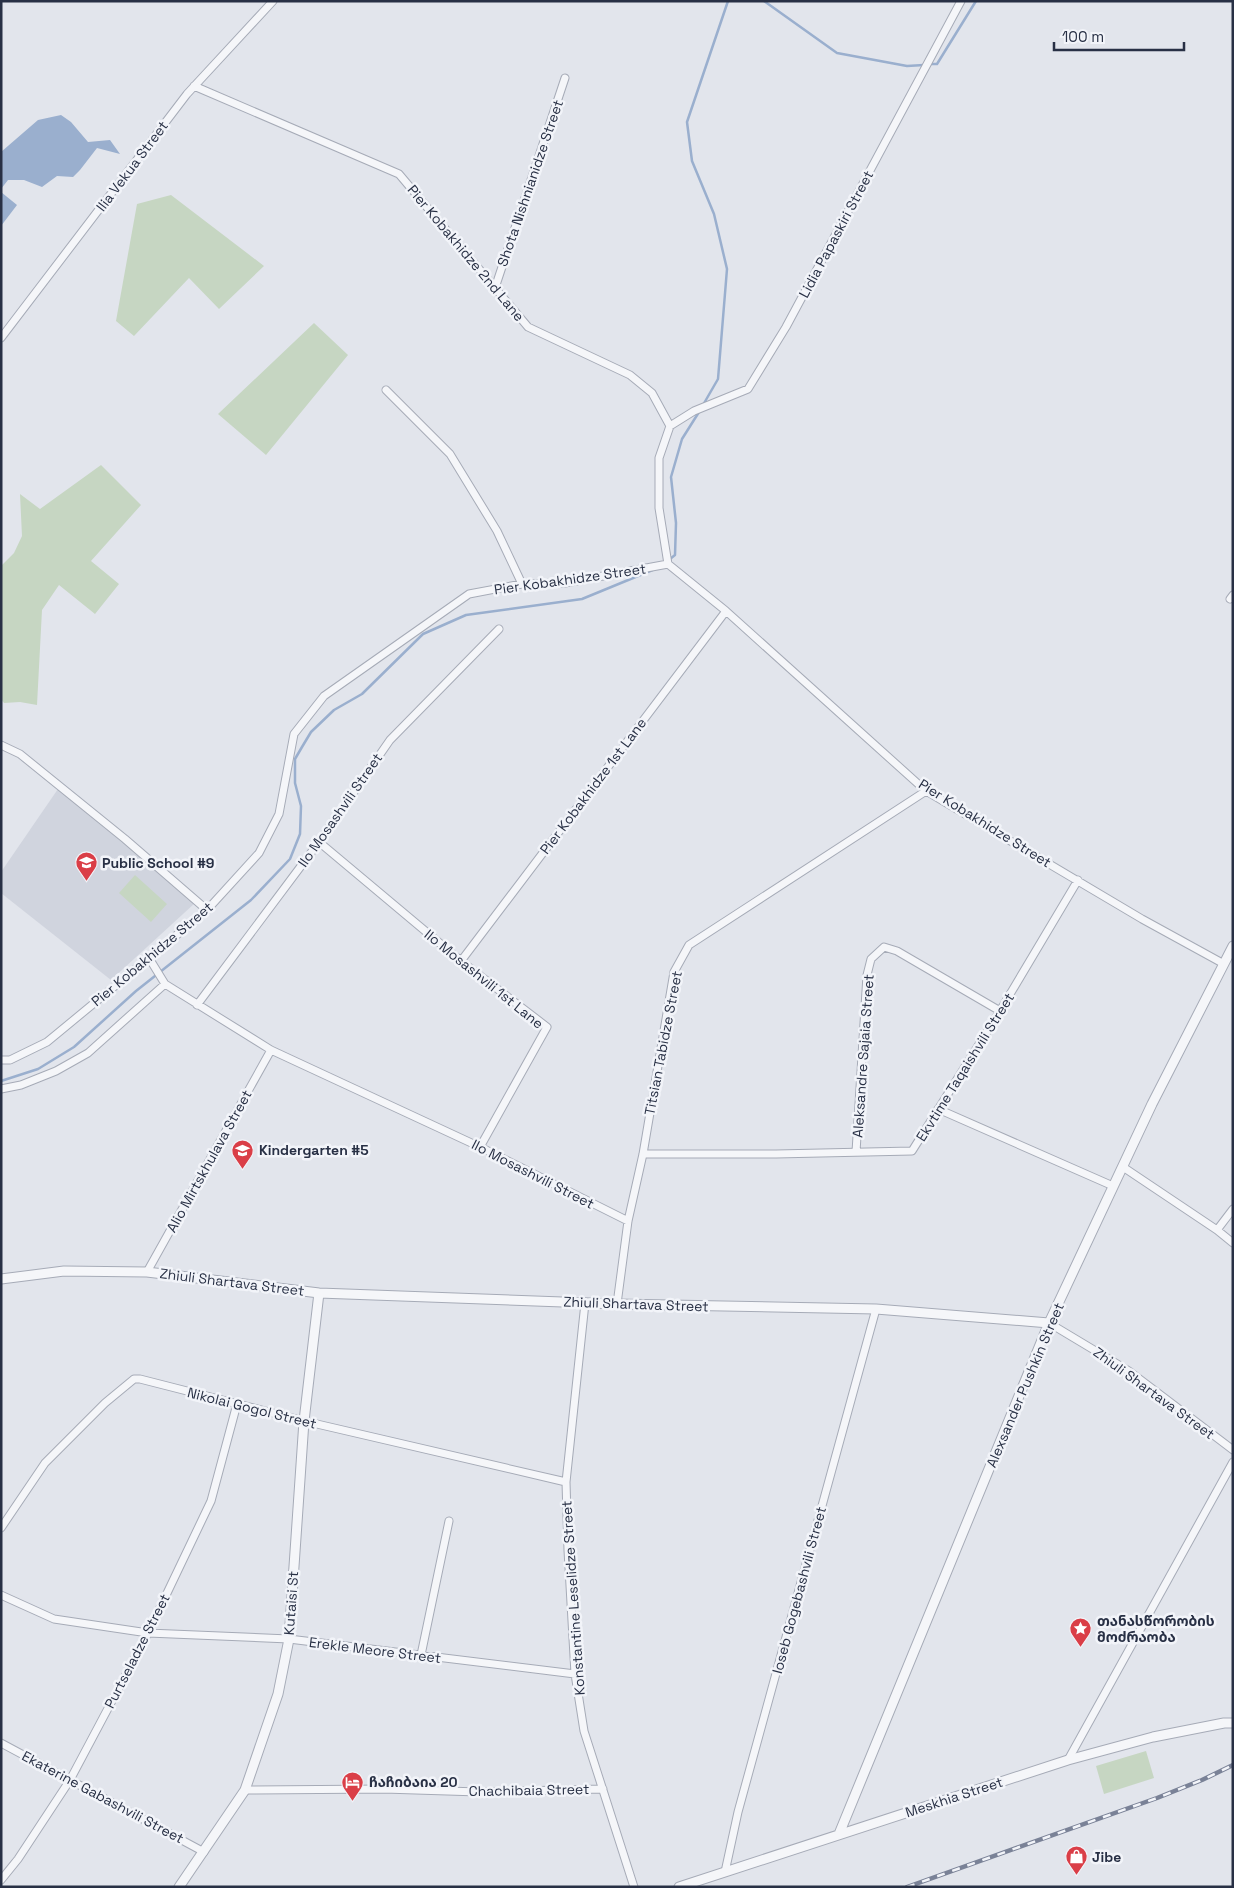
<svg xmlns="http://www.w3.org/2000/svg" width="1234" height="1888" viewBox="0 0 1234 1888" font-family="'Space Grotesk','Noto Sans Georgian',sans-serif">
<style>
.built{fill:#d0d4de}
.green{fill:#c6d6c2}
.water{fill:#9aafce}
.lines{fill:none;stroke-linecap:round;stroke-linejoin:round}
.stream{stroke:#9aafce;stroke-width:2.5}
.minor-casing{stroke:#a6abb7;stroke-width:9}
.tertiary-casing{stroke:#a6abb7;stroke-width:11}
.minor{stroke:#f5f6f9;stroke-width:7}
.tertiary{stroke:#f5f6f9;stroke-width:9}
.rail-casing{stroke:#7a8297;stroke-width:4.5}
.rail{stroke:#f2f4f9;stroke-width:2.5;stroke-dasharray:8;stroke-linecap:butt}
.labels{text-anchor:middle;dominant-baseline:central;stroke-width:5;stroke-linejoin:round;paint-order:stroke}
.street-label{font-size:14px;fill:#283045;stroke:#f2f4f9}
.poi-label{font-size:14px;font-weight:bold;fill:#283045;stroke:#f2f4f9;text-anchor:start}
</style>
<rect width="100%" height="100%" fill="#e2e5ec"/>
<!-- built -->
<path class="built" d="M58 789 113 832 195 903 111 980 1 893V872Z"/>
<!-- green -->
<path class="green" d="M171 195 264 266 219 309 189 278 134 336 116 321 137 204Z
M314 323 348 355 266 455 218 414Z
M101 465 141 505 91 561 119 584 95 614 59 585 42 610 37 705 20 702 4 703 1 699V566L14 553 22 536 20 494 40 509Z
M135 875 167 904 151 922 119 893Z
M1146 1751 1154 1778 1104 1794 1096 1766Z"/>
<!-- water -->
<path class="water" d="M61 115 71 122 88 142 110 140 120 154 97 148 80 170 73 177 57 176 42 187 24 180H8L1 189V152L38 120Z
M1 192 17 205 1 226Z"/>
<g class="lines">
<!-- stream -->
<path class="stream" d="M764 1 837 53 907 66 924 65
M930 64H937L976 1
M703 405 718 379 727 269 714 214 692 161 687 122 728 1
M670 559 675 555 676 523 671 477 682 439 699 412
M1 1081 38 1069 74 1047 136 991 251 900 290 859 300 834 301 806 295 783V759L302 747 311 732 334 710 362 694 423 634 466 615 582 599 655 569"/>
<defs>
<path id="minor" d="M194 86 399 174 528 327 630 375 652 393 670 426 659 458V508L668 564
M495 288 565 78
M1 338 187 94 273 1
M386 390 450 454 497 531 522 584
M670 426 694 411 748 389 786 327 961 1
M668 564 726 611 926 791 1142 919 1224 964
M1230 599 1233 595
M1 745 20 754 125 839 207 910
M319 842 461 961 547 1027 480 1147
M149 958 165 984 271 1050 480 1147 628 1221
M461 961 726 611
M197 1005 319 842 390 740 499 629
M1 1060H10L47 1042 207 910 259 853 279 814 294 734 324 696 469 594 522 584 565 583 668 564
M1 1089 21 1085 56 1071 88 1053 165 984
M938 1109 1113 1186
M856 1152 867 975 871 959 884 947 897 951 1000 1011
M643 1154H776L912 1151 1000 1011 1078 880
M1123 1167 1217 1230 1233 1243
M1217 1230 1233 1209
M147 1272 271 1050
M585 1303 566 1482 568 1550 575 1674 584 1731 634 1887
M617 1304 628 1221 643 1154 674 972 689 945 926 791
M1049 1323 1129 1371 1233 1450
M1 1528 45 1463 105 1403 134 1379H140L304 1421 566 1482
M1 1595 54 1619 148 1633 289 1639 575 1674
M421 1655 449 1521
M1 1743 204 1852
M1068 1760 1233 1462
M245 1790 384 1789 479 1792 603 1789
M725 1872 738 1812 876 1309
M1 1880 18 1859 70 1780 148 1633 211 1501 237 1404"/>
<path id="tertiary" d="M1 1279 64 1271 147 1272 319 1293 617 1304 876 1309 1049 1323
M839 1834 1049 1323 1152 1104 1233 946
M179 1887 245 1790 278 1694 289 1639 304 1421 319 1293
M679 1887 1068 1760 1153 1737 1224 1723H1233"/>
</defs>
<!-- minor casing -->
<use href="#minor" class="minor-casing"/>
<!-- tertiary casing -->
<use href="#tertiary" class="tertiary-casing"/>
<!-- minor -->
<use href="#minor" class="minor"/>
<!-- tertiary -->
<use href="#tertiary" class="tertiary"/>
<defs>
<path id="rail" d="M907 1887 1157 1798 1202 1780 1233 1765"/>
</defs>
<!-- rail casing -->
<use href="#rail" class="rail-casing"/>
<!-- rail -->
<use href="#rail" class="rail"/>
</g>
<!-- icons -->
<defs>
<symbol id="school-pin" viewBox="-11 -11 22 30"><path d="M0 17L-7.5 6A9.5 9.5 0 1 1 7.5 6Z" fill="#da3e47" stroke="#f2f4f9"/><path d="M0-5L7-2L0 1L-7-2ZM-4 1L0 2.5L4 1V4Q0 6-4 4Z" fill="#fff"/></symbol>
<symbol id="sight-pin" viewBox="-11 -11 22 30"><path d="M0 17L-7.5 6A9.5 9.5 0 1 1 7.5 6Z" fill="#da3e47" stroke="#f2f4f9"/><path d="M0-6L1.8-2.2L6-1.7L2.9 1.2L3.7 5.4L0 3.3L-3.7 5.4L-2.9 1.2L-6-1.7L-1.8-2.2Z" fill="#fff"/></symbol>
<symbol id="hotel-pin" viewBox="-11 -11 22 30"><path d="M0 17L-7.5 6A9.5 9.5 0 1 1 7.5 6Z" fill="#da3e47" stroke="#f2f4f9"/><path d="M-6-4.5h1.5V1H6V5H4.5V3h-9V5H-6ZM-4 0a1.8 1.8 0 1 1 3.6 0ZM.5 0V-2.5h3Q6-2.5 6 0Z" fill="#fff"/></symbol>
<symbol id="shop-pin" viewBox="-11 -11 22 30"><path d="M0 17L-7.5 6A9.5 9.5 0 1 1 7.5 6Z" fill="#da3e47" stroke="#f2f4f9"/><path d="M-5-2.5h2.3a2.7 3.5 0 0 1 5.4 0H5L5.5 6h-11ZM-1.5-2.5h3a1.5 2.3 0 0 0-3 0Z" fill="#fff"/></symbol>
</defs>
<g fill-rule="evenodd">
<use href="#school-pin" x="74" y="850" width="25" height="34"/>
<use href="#school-pin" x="230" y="1138" width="25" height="34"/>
<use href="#sight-pin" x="1068" y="1616" width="25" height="34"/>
<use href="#hotel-pin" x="340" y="1770" width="25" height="34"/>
<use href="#shop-pin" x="1064" y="1844" width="25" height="34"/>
</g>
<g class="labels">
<!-- street labels -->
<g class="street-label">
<text transform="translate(132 166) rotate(-53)">Ilia Vekua Street</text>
<text transform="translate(530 183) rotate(-71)">Shota Nishnianidze Street</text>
<text transform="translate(836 234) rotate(-62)">Lidia Papaskiri Street</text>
<text transform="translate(466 253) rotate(50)">Pier Kobakhidze 2nd Lane</text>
<text transform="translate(570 579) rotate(-8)">Pier Kobakhidze Street</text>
<text transform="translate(593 786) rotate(-53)">Pier Kobakhidze 1st Lane</text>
<text transform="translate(340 810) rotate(-55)">Ilo Mosashvili Street</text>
<text transform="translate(985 823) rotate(32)">Pier Kobakhidze Street</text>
<text transform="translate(152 954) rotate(-40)">Pier Kobakhidze Street</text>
<text transform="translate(484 979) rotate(39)">Ilo Mosashvili 1st Lane</text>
<text transform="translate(663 1043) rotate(-79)">Titsian Tabidze Street</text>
<text transform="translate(863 1056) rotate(-86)">Aleksandre Sajaia Street</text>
<text transform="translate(965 1067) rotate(-58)">Ekvtime Taqaishvili Street</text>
<text transform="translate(209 1161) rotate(-61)">Alio Mirtskhulava Street</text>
<text transform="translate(533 1174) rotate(27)">Ilo Mosashvili Street</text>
<text transform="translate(232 1282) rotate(7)">Zhiuli Shartava Street</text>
<text transform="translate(636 1304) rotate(2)">Zhiuli Shartava Street</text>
<text transform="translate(1025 1385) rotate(-67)">Alexsander Pushkin Street</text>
<text transform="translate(1154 1393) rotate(36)">Zhiuli Shartava Street</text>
<text transform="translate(252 1408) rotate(14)">Nikolai Gogol Street</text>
<text transform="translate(799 1590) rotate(-75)">Ioseb Gogebashvili Street</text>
<text transform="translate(573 1598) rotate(-94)">Konstantine Leselidze Street</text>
<text transform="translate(291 1603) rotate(-86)">Kutaisi St</text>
<text transform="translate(375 1650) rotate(7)">Erekle Meore Street</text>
<text transform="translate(137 1651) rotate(-63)">Purtseladze Street</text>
<text transform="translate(529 1790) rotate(-1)">Chachibaia Street</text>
<text transform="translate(103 1797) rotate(28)">Ekaterine Gabashvili Street</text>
<text transform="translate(954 1797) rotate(-18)">Meskhia Street</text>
</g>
<!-- poi labels -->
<g class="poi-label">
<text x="102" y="863">Public School #9</text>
<text x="259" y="1150">Kindergarten #5</text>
<text x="1097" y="1621">თანასწორობის<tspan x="1097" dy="16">მოძრაობა</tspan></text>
<text x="369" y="1782">ჩაჩიბაია 20</text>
<text x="1092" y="1857">Jibe</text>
</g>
</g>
<!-- border -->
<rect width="1234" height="1888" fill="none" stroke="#283045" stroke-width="5"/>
<!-- scale -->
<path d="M1054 42v8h130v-8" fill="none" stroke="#283045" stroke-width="2.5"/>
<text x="1062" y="42" font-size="15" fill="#283045" stroke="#f2f4f9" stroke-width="4" paint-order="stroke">100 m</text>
</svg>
